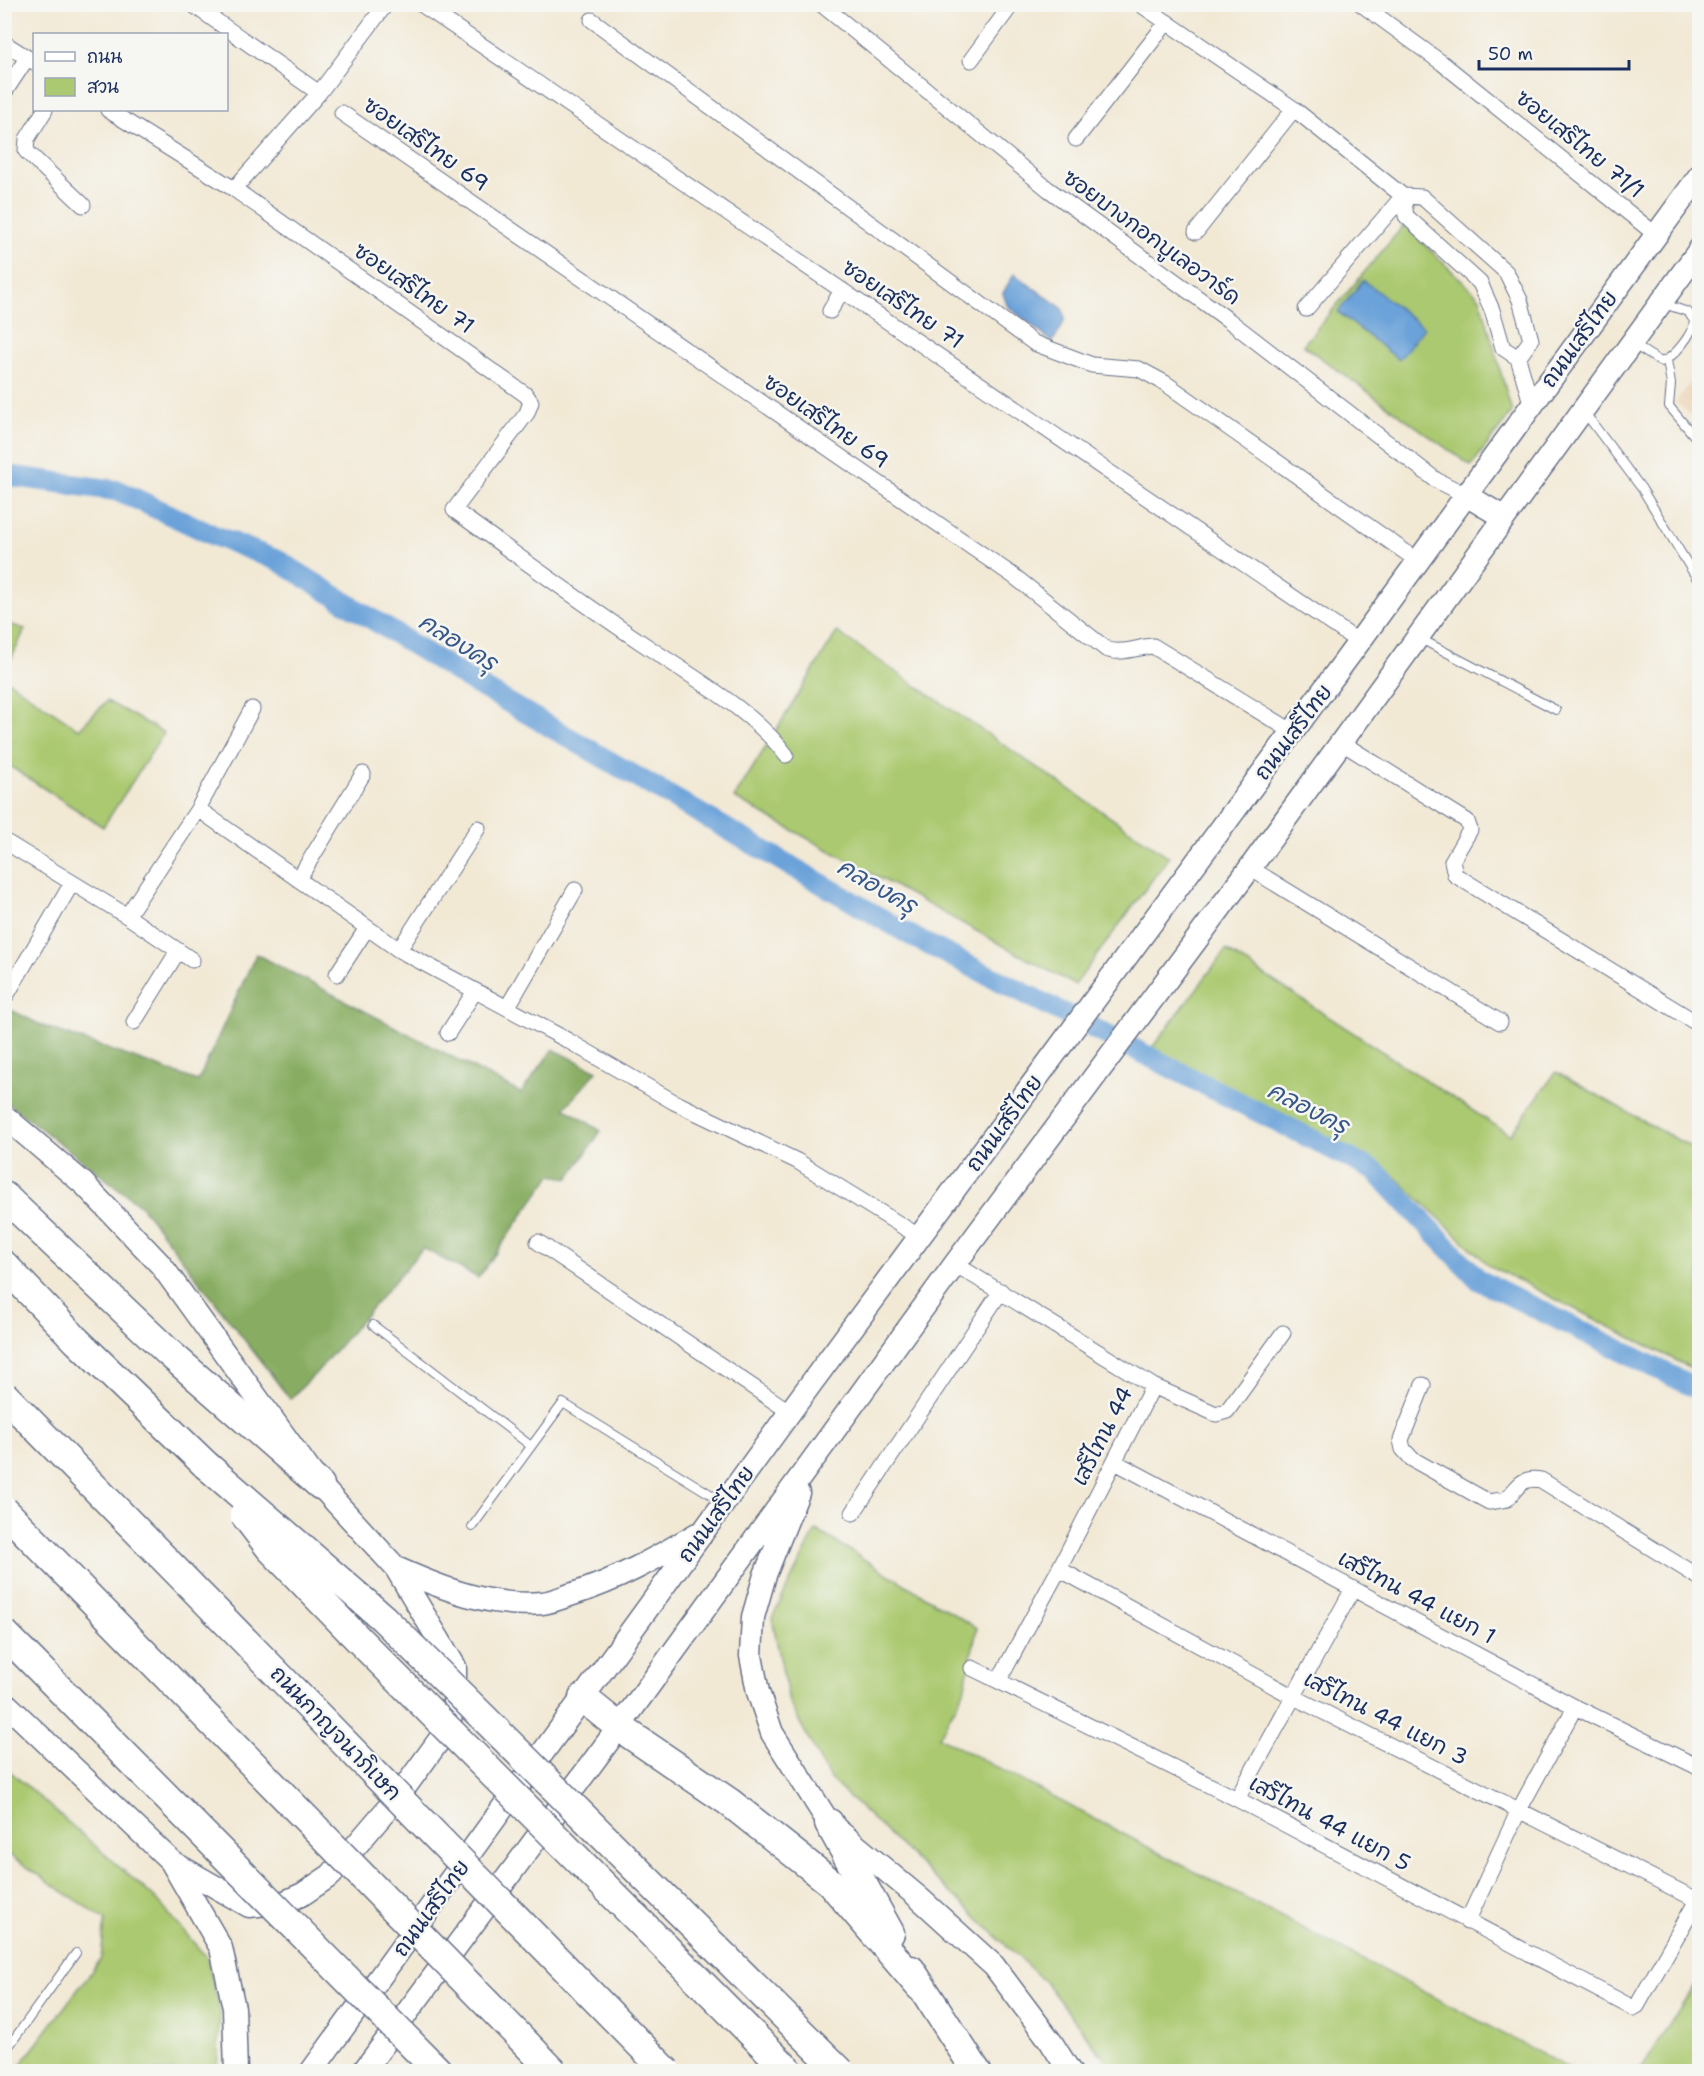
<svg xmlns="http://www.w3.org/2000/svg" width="1704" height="2076" viewBox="0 0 1704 2076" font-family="'Shantell Sans','Playpen Sans Thai',sans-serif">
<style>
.built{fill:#edd7bb}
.green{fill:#abc970;stroke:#637c67;stroke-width:1.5}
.forest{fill:#88ad62;stroke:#526e60;stroke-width:1.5}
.water{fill:#6ba2d9;stroke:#43689c;stroke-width:1.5}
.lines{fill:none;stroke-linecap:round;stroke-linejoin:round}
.canal{stroke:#6ba2d9;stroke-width:21}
.lane-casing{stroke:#667088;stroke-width:10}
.street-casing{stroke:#667088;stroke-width:17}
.secondary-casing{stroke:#667088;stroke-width:25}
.highway-casing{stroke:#667088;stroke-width:31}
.lane{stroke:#fff;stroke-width:8}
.street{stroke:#fff;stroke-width:15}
.secondary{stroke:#fff;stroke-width:22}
.highway{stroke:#fff;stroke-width:28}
.highway-bridge-casing{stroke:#667088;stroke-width:31;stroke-linecap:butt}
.highway-bridge{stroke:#fff;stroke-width:28}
.labels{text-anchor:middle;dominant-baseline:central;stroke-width:5;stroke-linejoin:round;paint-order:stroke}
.street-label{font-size:22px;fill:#1b2f5e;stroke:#f6f6f2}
.water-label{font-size:24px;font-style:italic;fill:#375789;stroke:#f6f6f2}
</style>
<rect width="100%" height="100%" fill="#f6f6f2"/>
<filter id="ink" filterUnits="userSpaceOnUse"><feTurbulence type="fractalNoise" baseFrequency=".0167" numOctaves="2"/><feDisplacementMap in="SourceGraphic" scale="12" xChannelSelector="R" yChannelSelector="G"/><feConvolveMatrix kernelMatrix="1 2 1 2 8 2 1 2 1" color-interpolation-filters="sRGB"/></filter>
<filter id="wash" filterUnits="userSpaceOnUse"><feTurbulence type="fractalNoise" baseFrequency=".008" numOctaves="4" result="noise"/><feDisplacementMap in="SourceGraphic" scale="24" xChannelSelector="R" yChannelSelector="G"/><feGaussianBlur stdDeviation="1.35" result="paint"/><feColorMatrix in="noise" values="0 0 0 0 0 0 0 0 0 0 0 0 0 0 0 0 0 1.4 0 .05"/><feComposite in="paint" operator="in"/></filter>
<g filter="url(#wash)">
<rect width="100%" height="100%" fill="#f2e9d5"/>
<!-- built -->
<path class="built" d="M1699 373V422L1675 402Z"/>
<!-- green -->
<path class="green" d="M1404 225 1480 298 1512 412 1471 466 1303 345Z
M5 623 25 629 5 673 4 623Z
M837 632 1169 857 1075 985 734 798Z
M4 678 79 729 107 701 164 733 103 827 5 763Z
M1226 950 1510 1135 1556 1072 1699 1152V1372L1490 1266 1380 1163 1151 1049Z
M816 1530 977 1628 964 1691 939 1737 1574 2071H1114L1045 1982 830 1779 789 1702 772 1618Z
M5 1767 156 1899 207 1958 220 2011 217 2071H16L101 1959 105 1920 5 1852Z
M1699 1977V2071H1636L1643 2067Z"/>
<!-- forest -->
<path class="forest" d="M256 954 521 1093 553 1049 597 1071 565 1108 601 1131 569 1178 551 1175 478 1278 423 1248 316 1373 290 1399 141 1206 5 1101V1007L43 1026 198 1081Z"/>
<!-- water -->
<path class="water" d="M1014 274 1062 308C1069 321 1059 331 1052 342L1007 305 1003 293Z
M1363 280 1424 328 1399 360 1338 312Z"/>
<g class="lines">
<!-- canal -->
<path class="canal" d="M4 475 119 491 213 535 279 561 476 684 917 939 1375 1171 1479 1280 1700 1390"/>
</g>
</g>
<g filter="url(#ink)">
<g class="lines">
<defs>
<path id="lane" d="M1634 345 1661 362C1674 358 1693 334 1694 321L1688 312 1664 304
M1667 360 1671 384 1669 406 1700 443
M1585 413 1642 489 1700 584
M1419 638 1556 710
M373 1325 531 1446
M472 1527 563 1403 723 1502
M4 2053 76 1953"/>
<path id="street" d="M192 4 319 93
M421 4 1359 642
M821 4 1048 189 1227 319 1436 480 1466 495
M1140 4 1294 109 1403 196 1422 197 1506 272 1520 300 1531 340 1518 358
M1361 4 1442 63 1655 234
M592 20 1034 343 1092 365 1139 369 1165 383 1418 561
M4 43 34 62
M971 60 1012 4
M4 93 27 58
M45 110 27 139 26 151 83 205
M108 110 234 189 526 395 531 402 527 413 454 510C516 555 578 600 642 643 687 674 754 711 786 755
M342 113 1015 577 1106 649C1120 655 1138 647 1153 646L1293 732
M1076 139 1167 22
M234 189 319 93 386 4
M1403 196 1406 216 1480 283 1492 310 1503 348 1518 358 1531 403
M1196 232 1294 109
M1306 309 1403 196
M830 311 842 290
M1342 743 1467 821 1470 830 1452 861 1455 875 1700 1025
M198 809 399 950 567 1040 674 1102 797 1161 920 1237
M4 841 127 916 192 960
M1250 868 1500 1022
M299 878 363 774
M127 916 198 809 252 709
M399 950 478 828
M337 974 367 928
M6 996 72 883
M507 1008 575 890
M134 1022 178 951
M448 1033 475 991
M538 1242 790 1412
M955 1264 1153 1386 1216 1414 1227 1411 1283 1333
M1423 1385 1401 1440 1403 1449 1412 1459 1489 1502 1507 1499C1518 1486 1523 1476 1541 1480L1700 1578
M1115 1462 1575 1707 1700 1768
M853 1513 1001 1291
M1059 1569 1292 1696 1697 1900
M972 1668 1237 1799 1633 2008 1637 2006 1700 1895
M999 1680 1059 1569 1153 1386
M1237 1799 1353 1589
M1467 1922 1519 1810 1575 1707"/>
<path id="secondary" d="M1466 495 1503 517
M4 1116 84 1184 161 1265 320 1485 396 1568 455 1667V1698L448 1728 400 1794 331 1875 303 1894 285 1902 249 1906 172 1862 4 1702
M798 1493 765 1575 753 1617 751 1656 758 1692 772 1733 829 1823 918 1897 994 1966 1051 2042 1070 2072
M396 1568C441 1588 491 1608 542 1603 552 1602 563 1597 573 1594 618 1580 656 1558 697 1534
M172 1863 221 1948 234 2008 236 2072
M311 2072 790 1412 1359 642 1700 175
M363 2072 619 1727 955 1264 1250 868 1700 249"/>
<path id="highway" d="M4 1196 168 1352 320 1485
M4 1265 77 1341 206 1465
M583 1698 619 1727 729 1802 830 1882 920 1987
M829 1823 890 1933
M911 1970 977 2072"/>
</defs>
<!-- lane casing -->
<use href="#lane" class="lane-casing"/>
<!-- street casing -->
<use href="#street" class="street-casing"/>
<!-- secondary casing -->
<use href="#secondary" class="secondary-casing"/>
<!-- highway casing -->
<use href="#highway" class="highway-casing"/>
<!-- lane -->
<use href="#lane" class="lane"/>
<!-- street -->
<use href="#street" class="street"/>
<!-- secondary -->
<use href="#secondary" class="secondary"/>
<!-- highway -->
<use href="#highway" class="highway"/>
<defs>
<path id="highway-bridge" d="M4 1395 667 2072
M206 1465 383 1618 841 2072
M4 1510 554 2072
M244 1514 270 1548 360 1641 790 2072
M4 1633 439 2072"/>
</defs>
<!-- highway-bridge casing -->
<use href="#highway-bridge" class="highway-bridge-casing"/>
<!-- highway-bridge -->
<use href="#highway-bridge" class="highway-bridge"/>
</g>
</g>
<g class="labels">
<!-- street labels -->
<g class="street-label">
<text transform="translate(426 144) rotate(35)">ซอยเสรีไทย 69</text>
<text transform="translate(1580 144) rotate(39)">ซอยเสรีไทย 71/1</text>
<text transform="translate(1152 237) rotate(36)">ซอยบางกอกบูเลอวาร์ด</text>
<text transform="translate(414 288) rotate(35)">ซอยเสรีไทย 71</text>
<text transform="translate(903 304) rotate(34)">ซอยเสรีไทย 71</text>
<text transform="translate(1579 339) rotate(-54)">ถนนเสรีไทย</text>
<text transform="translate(826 421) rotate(35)">ซอยเสรีไทย 69</text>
<text transform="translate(1293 732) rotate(-53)">ถนนเสรีไทย</text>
<text transform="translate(1004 1123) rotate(-54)">ถนนเสรีไทย</text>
<text transform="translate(1102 1436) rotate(-63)">เสรีไทน 44</text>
<text transform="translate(716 1514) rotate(-54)">ถนนเสรีไทย</text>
<text transform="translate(1417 1597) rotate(28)">เสรีไทน 44 แยก 1</text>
<text transform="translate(1386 1718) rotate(27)">เสรีไทน 44 แยก 3</text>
<text transform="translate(336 1733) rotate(46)">ถนนกาญจนาภิเษก</text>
<text transform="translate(1330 1823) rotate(28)">เสรีไทน 44 แยก 5</text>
<text transform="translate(431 1908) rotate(-54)">ถนนเสรีไทย</text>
</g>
<!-- water labels -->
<g class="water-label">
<text transform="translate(458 642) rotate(32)">คลองครุ</text>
<text transform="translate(877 886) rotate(30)">คลองครุ</text>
<text transform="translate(1308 1108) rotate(27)">คลองครุ</text>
</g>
</g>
<!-- margin -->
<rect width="1704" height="2076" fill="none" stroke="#f6f6f2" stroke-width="24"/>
<!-- legend -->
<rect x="33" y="33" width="195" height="78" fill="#f6f6f2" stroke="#9ea6b7" stroke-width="1.5"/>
<rect x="45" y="52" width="30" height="9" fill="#ffffff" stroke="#9ea6b7" stroke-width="1.5"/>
<text x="87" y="63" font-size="18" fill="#1b2f5e">ถนน</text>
<rect x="45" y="78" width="30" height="18" fill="#abc970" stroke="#9ea6b7" stroke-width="1.5"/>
<text x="87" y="93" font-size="18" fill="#1b2f5e">สวน</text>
<!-- scale -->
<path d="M1479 60v9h150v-9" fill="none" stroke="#1b2f5e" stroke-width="3"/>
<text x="1488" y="60" font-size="18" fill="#1b2f5e" stroke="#f6f6f2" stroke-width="4.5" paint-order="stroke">50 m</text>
</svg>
